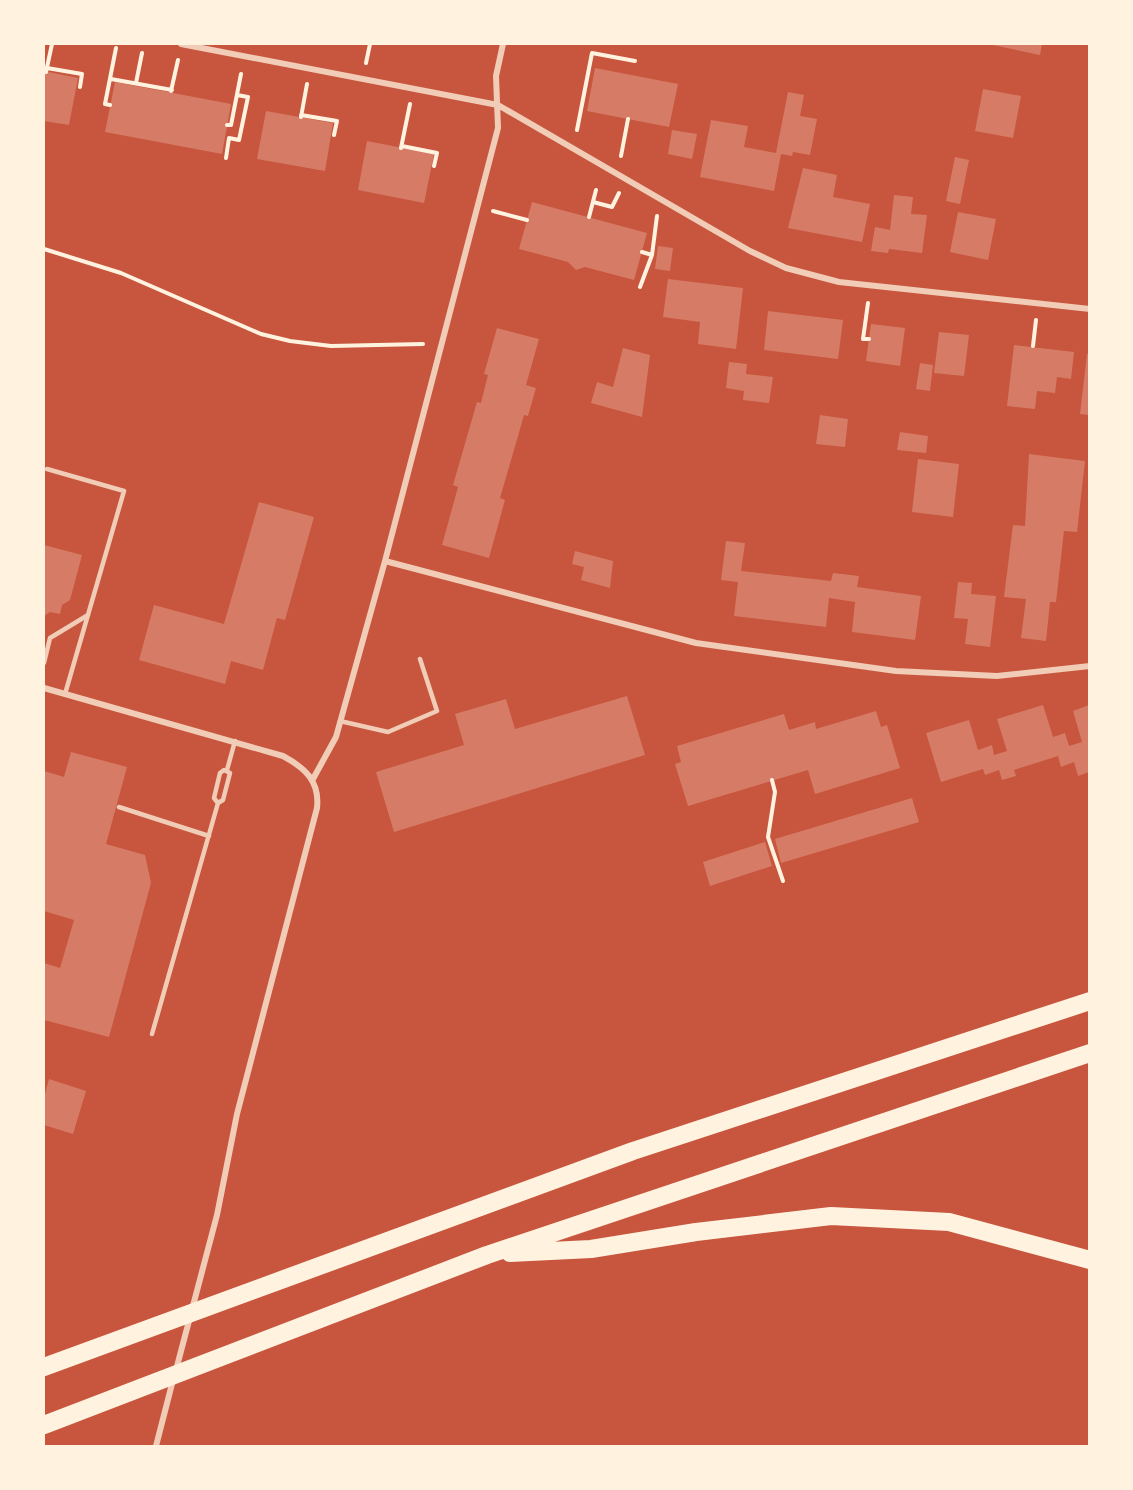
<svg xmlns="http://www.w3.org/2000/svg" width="1133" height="1490" viewBox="0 0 1133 1490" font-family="Merriweather,serif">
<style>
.building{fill:#d67c66}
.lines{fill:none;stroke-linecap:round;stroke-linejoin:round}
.path{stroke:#fff3e0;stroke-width:4}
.service{stroke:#f1ccb7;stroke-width:4.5}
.minor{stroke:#f1ccb7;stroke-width:6}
.motorway{stroke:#fff3e0;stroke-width:18}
</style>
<rect width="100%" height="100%" fill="#c8553d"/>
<!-- building -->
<path class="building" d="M988 44H1042L1040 55Z
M595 68 678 84 669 127 587 111Z
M44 71 78 78 69 125 44 121Z
M115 82 231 104 222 154 105 132Z
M983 89 1021 96 1013 138 975 131Z
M788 92 804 95 800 116 817 119 810 155 793 152 792 156 781 154 774 191 700 177 711 120 748 126 744 147 776 153Z
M266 111 333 123 325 171 257 159Z
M672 130 697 134 692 159 668 154Z
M367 141 434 154 424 203 358 190Z
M955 157 969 160 960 204 946 201Z
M803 168 837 175 833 197 870 204 862 242 788 228Z
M894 195 913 197 911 214 927 215 922 253 889 249 888 253 871 251 875 227 890 230Z
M532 202 647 233 634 280 585 267 576 270 568 262 519 249Z
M958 212 996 219 988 260 950 252Z
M658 246 673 248 670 271 655 269Z
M668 279 743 288 736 349 698 344 700 322 663 317Z
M768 311 843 320 838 359 764 350Z
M871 324 905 328 900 366 866 361Z
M497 328 539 339 526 385 536 388 528 416 524 415 516 443 500 498 505 500 489 558 442 545 458 487 453 485 477 402 481 403 488 375 484 374Z
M939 332 969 335 964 376 934 373Z
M1014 345 1074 352 1071 379 1057 377 1055 393 1037 391 1035 409 1007 406Z
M623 348 650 355 642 417 591 403 597 382 613 387Z
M1087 354H1089V415L1080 414Z
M729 362 747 364 746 374 773 377 769 403 743 400 744 391 726 388Z
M920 363 933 365 930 391 916 389Z
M820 415 848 419 845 447 816 444Z
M900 432 928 436 926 453 897 450Z
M1029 454 1085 461 1077 532 1064 531 1056 602H1050L1046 641 1021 638 1026 599 1004 597 1013 525 1025 526Z
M918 459 959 464 953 517 912 512Z
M259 502 314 517 285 620 277 618 263 670 231 661 225 684 139 660 154 605 224 624Z
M726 541 745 543 741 571 831 581 833 573 859 576 857 587 921 596 915 640 852 632 855 602 829 598 826 627 734 616 738 582 721 580Z
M44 545 82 555 70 600 62 605 60 614 50 612 44 616Z
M575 551 613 561 610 588 581 580 584 567 572 564Z
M958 582 972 583 971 594 996 596 990 647 965 644 968 619 954 618Z
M627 696 645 755 394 832 376 772 464 745 455 714 506 699 515 729Z
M1043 705 1053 737 1065 733 1069 746 1082 742 1073 711 1089 705V772L1078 776 1074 762 1061 767 1058 756 1014 770 1016 776 1002 780 999 770 985 775 983 769 941 782 926 733 969 720 978 750 992 745 994 755 1007 751 997 719Z
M876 711 881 727 887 725 900 768 815 794 808 770 688 806 675 764 681 762 677 746 784 714 789 730 815 722 816 729Z
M71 752 127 767 106 844 145 855 151 883 109 1037 44 1020V963L60 968 74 920 44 911V771L64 777Z
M912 798 919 822 781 863 775 839Z
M765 842 772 866 710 886 703 862Z
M49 1079 86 1091 73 1134 44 1125V1098Z"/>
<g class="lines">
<!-- path -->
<path class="path" d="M366 63 370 44
M47 68 82 74 80 87
M46 72 52 44
M111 79 172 90
M136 83 142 53
M171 91 178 60
M110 105 105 104 116 48
M301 115 337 121 334 135
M301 117 307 84
M227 125H231L241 74
M577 130 592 53 635 61
M402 146 437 153 434 166
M401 148 410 104
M621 156 628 119
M226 158 229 138 239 140 248 97 237 95
M593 202 612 207 619 193
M493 211 527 220
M589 217 596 190
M44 249 121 273 261 334 290 341 331 346 423 344
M642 252 652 255
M640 287 652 255 657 216
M868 303 863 339H869
M1033 346 1036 320
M772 780 775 792 768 837 783 881"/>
<!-- service -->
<path class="service" d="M47 469 124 491 65 694
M44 663 50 638 88 615
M340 721 388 732 437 711 420 659
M224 770 230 773 223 800 218 803 214 798 220 773Z
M227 770 235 741
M119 807 209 836
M152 1034 218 803"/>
<!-- minor -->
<path class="minor" d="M181 44 498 105 750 251 786 268 839 282 1090 309
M385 561 696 643 896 671 997 676 1090 666
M44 688 283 756C305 768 320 781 317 808L237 1114 217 1215 176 1370
M313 779 336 737 385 561 498 128 496 76 503 44
M156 1446 173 1380"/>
<!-- motorway -->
<path class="motorway" d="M510 1253 591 1249 696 1232 831 1216 949 1222 1090 1260
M44 1367 633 1151 1090 1001
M44 1425 487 1255 1090 1053"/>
</g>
<!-- border -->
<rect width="1133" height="1490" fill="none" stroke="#fff3e0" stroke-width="90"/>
</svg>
